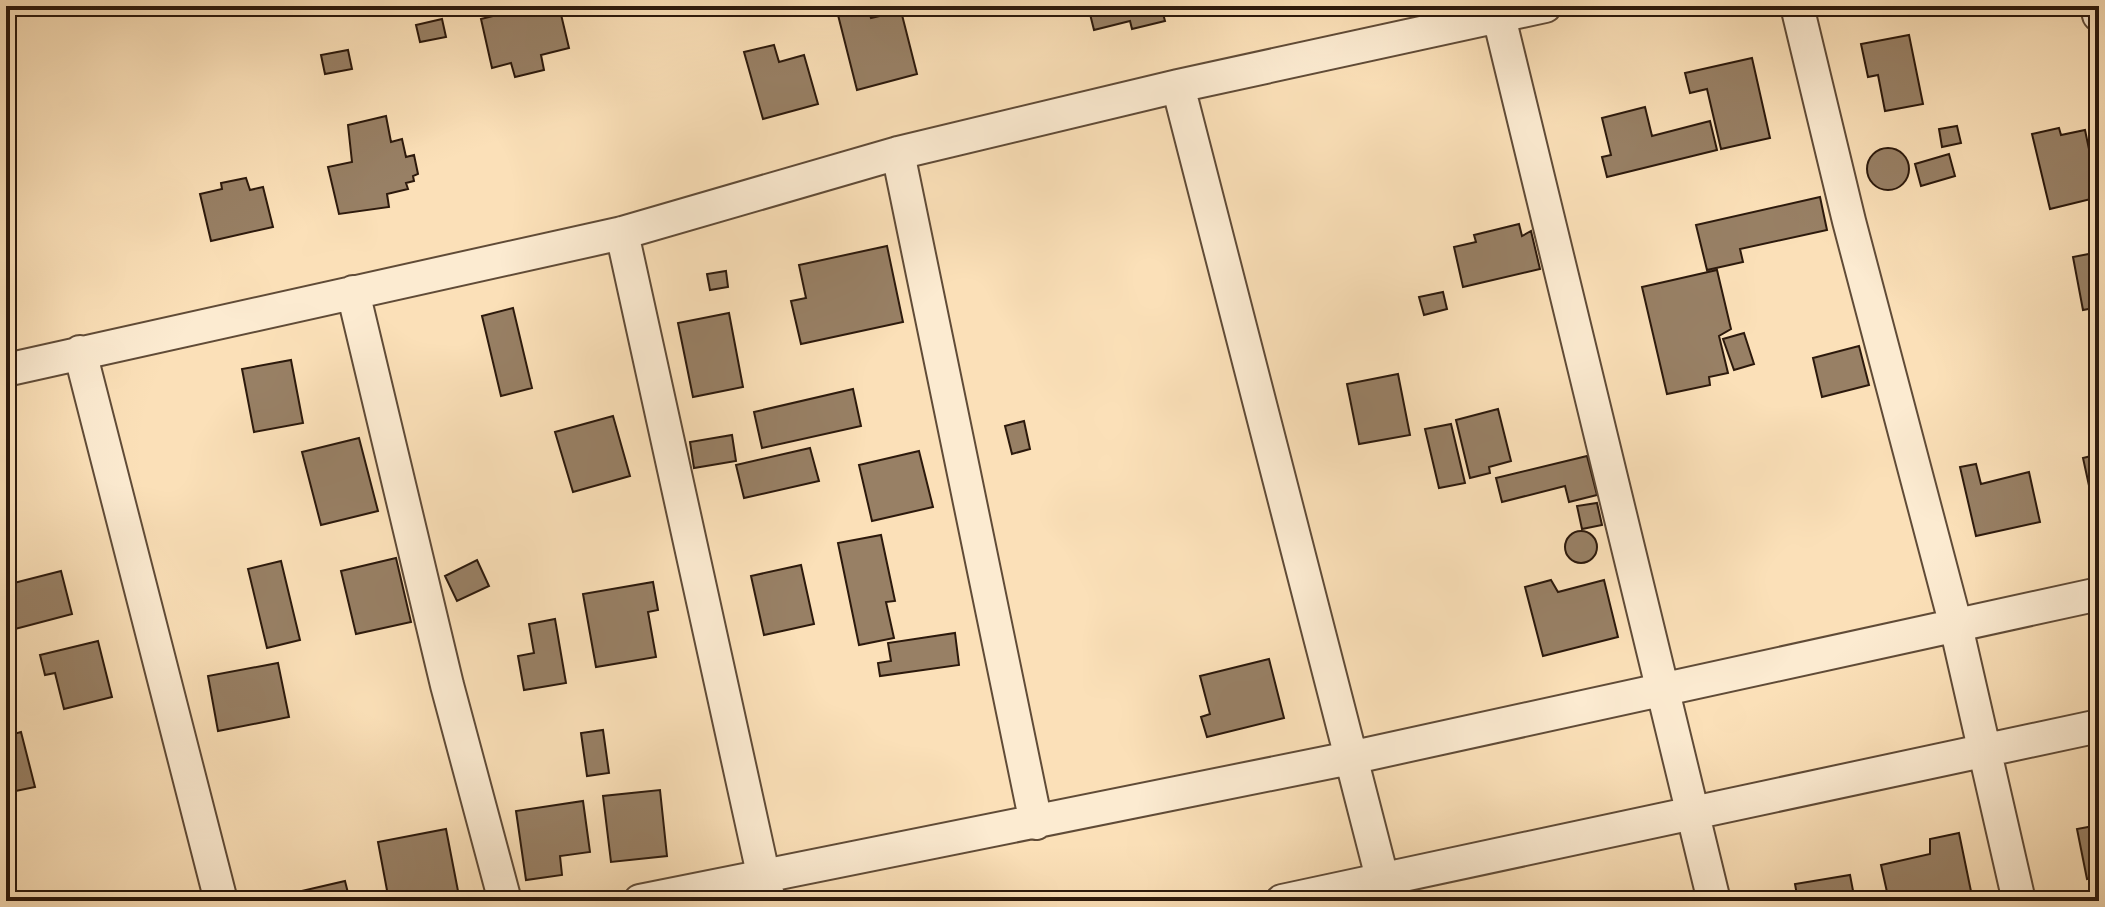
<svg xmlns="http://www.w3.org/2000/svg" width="2105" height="907" viewBox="0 0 2105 907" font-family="Cardo,serif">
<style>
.building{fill:#988065;stroke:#2c190c;stroke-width:2}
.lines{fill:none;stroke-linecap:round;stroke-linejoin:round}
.minor-casing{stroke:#604b37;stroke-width:36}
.minor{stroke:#fcebd1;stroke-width:32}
</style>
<rect width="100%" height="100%" fill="#fbe0b8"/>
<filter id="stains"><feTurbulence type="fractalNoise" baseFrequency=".0025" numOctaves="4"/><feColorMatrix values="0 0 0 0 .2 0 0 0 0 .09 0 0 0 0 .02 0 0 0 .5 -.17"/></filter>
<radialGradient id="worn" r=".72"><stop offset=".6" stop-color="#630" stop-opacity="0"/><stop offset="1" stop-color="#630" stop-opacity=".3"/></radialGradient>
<!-- building -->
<path class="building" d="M533 6H559L569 48 541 55 544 70 515 77 511 63 492 68 481 19Z
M1088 6H1161L1165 21 1132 29 1130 21 1094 30Z
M868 8 871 18 901 11 917 74 857 90 838 15Z
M442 19 446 37 420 42 416 25Z
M1909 35 1923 104 1885 111 1878 75 1868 77 1861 44Z
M774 45 779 62 804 55 818 104 763 119 744 52Z
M348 50 352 69 325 74 321 55Z
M1752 58 1770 138 1721 149 1707 89 1690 93 1685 73Z
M1645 107 1652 136 1710 121 1717 150 1607 177 1602 157 1611 155 1602 118Z
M386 116 391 142 402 139 406 157 414 155 418 174 413 176 414 181 406 183 408 189 387 194 389 207 339 214 328 167 352 162 348 125Z
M1957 126 1961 143 1942 147 1939 129Z
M2059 128 2061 135 2085 130 2099 197 2050 209 2032 134Z
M1867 169a21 21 0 1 1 42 0a21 21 0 1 1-42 0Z
M1949 154 1955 176 1921 186 1915 164Z
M246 178 250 190 263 187 273 227 211 241 200 194 222 189 221 183Z
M1820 197 1827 230 1740 249 1743 262 1707 270 1696 225Z
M1519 224 1522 236 1531 231 1540 269 1463 287 1454 247 1476 242 1474 235Z
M887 246 903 322 801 344 791 301 806 298 799 265Z
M2099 252V307L2083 310 2073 257Z
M1717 270 1731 329 1719 336 1728 373 1709 377 1710 385 1667 394 1642 287Z
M726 271 728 287 710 290 707 274Z
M1443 292 1447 309 1424 315 1419 297Z
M513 308 532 388 501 396 482 316Z
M729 313 743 387 693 397 678 323Z
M1744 333 1754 364 1734 370 1723 339Z
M1859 346 1869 385 1822 397 1813 358Z
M291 360 303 423 254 432 242 369Z
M1398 374 1410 435 1359 444 1347 384Z
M853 389 861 426 762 448 754 412Z
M1498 409 1511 461 1489 467 1490 473 1470 478 1456 420Z
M613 416 630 476 573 492 555 432Z
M1024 421 1030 449 1012 454 1005 426Z
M1451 424 1465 483 1439 488 1425 429Z
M732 435 736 461 694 468 690 442Z
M359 438 378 511 321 525 302 452Z
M810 448 819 481 744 498 736 465Z
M919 451 933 507 872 521 859 465Z
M2099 454V517L2096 518 2083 458Z
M1587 456 1597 495 1569 502 1565 486 1502 502 1496 478Z
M1976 464 1981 484 2029 472 2040 522 1976 536 1960 467Z
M1597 503 1602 525 1582 529 1577 506Z
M1565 547a16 16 0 1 1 32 0a16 16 0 1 1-32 0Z
M881 535 895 601 886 602 894 638 859 645 838 543Z
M396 558 411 622 356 634 341 571Z
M477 560 489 586 457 601 445 576Z
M281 561 300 640 267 648 248 569Z
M801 565 814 624 764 635 751 576Z
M61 571 72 614 15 629 6 585Z
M1551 580 1558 592 1604 580 1618 637 1543 656 1525 587Z
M653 582 658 610 648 612 656 657 596 667 583 594Z
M555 619 566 683 524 690 518 656 534 653 529 624Z
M955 633 959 665 880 676 878 663 891 661 888 643Z
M98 641 112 697 64 709 55 673 45 675 40 655Z
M1269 659 1284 718 1207 737 1201 717 1210 714 1200 676Z
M278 663 289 717 218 731 208 676Z
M603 730 609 773 587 776 581 733Z
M21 732 35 787 6 793V736Z
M660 790 667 856 611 862 603 796Z
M583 801 590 852 560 856 562 875 526 880 516 811Z
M2099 825V877L2087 879 2077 829Z
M446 829 458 891 389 901 378 842Z
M1959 833 1973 901H1889L1881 865 1930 854V839Z
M1850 875 1855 901H1798L1795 884Z
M345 881 350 901H281L280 896Z"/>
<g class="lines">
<defs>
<path id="minor" d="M1797 6 1849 221 1956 626 2019 901
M2097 6 2099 15
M1499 17 1714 901
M1178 86 1388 901
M898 153 1036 823
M622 233 769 901
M353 292 447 685 505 901
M80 352 221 901
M6 370 622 233 898 153 1178 86 1545 6
M640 901 1350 758 2099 594
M1282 901 2099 726"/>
</defs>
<!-- minor casing -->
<use href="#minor" class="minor-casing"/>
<!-- minor -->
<use href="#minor" class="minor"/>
</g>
<!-- margin -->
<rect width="2105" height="907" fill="none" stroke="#fbe0b8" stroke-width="32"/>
<rect x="8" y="8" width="2089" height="891" fill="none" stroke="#2c190c" stroke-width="4"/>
<rect x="16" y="16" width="2073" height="875" fill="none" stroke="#2c190c" stroke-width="2"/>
<rect width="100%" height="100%" filter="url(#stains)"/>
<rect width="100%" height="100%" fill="url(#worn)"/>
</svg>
